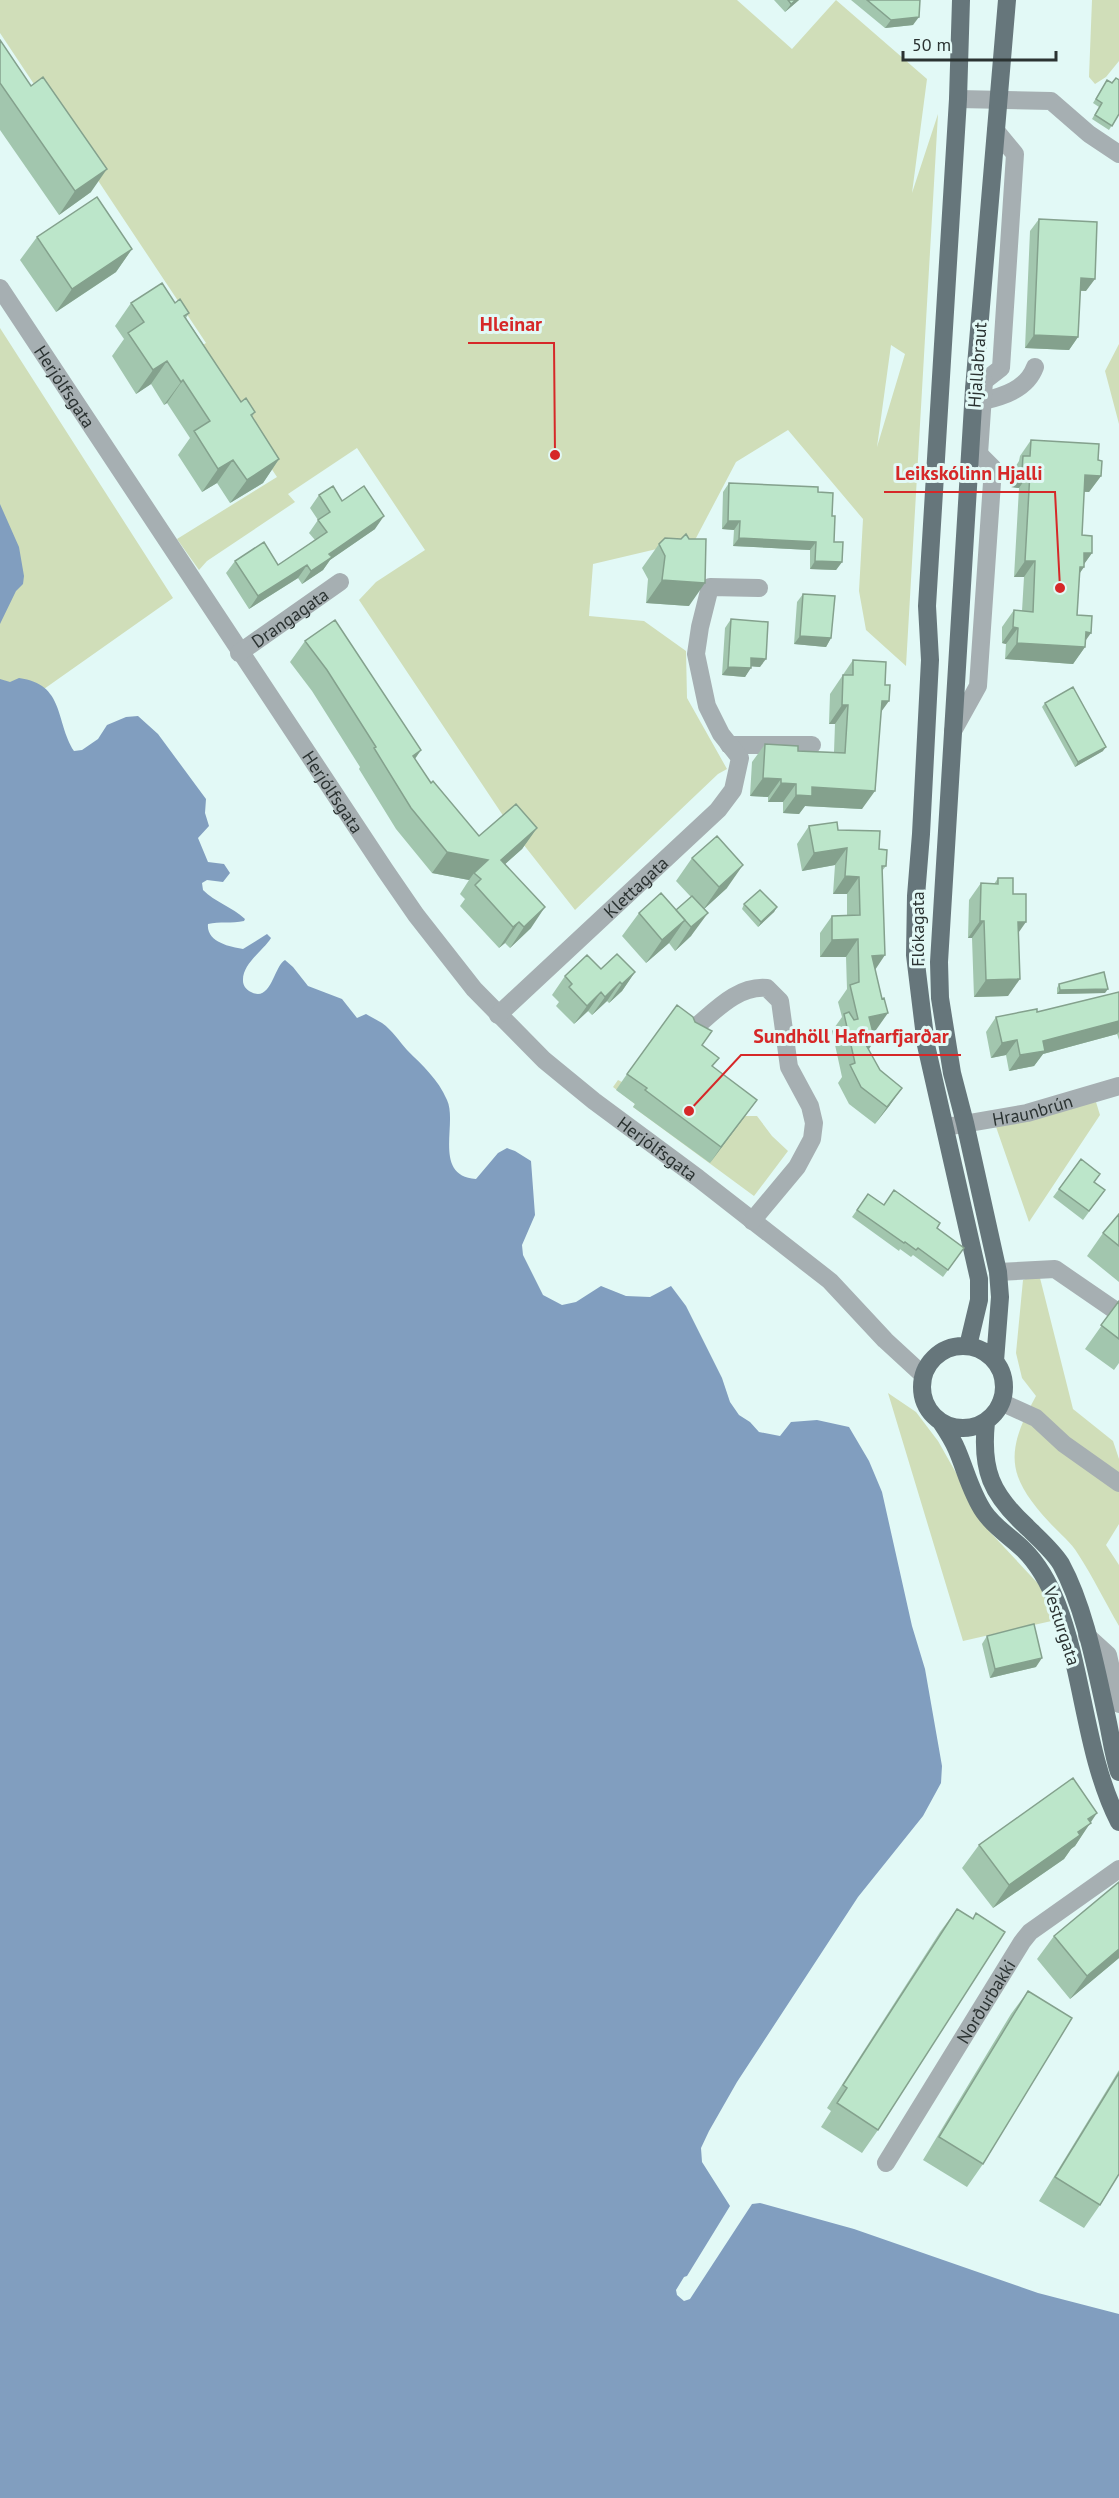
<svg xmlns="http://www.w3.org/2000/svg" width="1119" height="2498" viewBox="0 0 1119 2498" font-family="'PT Sans',sans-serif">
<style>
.green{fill:#d0deb9;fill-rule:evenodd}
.water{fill:#819ebf}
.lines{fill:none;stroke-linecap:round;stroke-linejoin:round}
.minor{stroke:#a6afb2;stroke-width:18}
.major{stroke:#66767b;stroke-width:18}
.wall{fill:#a2c6ae}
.shaded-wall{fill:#84a18d}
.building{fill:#bce6ca;stroke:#84a18d;stroke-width:1.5}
.labels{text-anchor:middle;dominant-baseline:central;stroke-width:6;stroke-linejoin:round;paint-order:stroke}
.street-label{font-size:18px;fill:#2b3332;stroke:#e2f9f6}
.leader{fill:none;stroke:#d62828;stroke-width:2}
.callout-dot{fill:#d62828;stroke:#e2f9f6;stroke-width:2}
.callout-label{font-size:20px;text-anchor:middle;font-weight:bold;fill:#d62828;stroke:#e2f9f6;stroke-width:6;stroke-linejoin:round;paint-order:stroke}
</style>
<rect width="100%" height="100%" fill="#e2f9f6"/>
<!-- green -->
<path class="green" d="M0 0H737L792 49 836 0 927 79 912 193 938 114 906 666 866 630 859 591 863 519 788 430 736 462 695 540 593 564 589 616 644 621 686 651 687 698 727 769 718 774 575 910 516 835 359 600 376 582 425 550 357 448 288 494 295 502 207 561 199 570 177 539 277 477 193 351 206 343 0 33ZM891 345 905 354 877 447Z
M1092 0H1119V61L1106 77 1095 84 1089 77Z
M0 328 173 598 0 720Z
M1119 344V424L1105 371Z
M690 1061 745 1116H757L772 1136 788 1151 754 1196 633 1107 635 1104 613 1087 618 1080 622 1082Z
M1096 1102 1100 1115 1029 1222 995 1124Z
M1039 1274 1073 1409 1113 1441 1119 1459V1524L1106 1545 1119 1565V1626C1105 1602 1093 1577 1078 1554 1071 1542 1059 1533 1050 1523 1006 1476 1005 1452 1036 1396L1022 1378 1016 1353 1023 1280Z
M888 1393 916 1412 938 1441 989 1531 1044 1590 1056 1620 963 1641Z"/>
<!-- water -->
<path class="water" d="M0 504 19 547 24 576 23 584 16 591 0 624Z
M19 678C65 684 55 721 74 751L82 750 98 739 107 725 126 717 138 716 158 734 206 799 205 813 209 826 198 838 208 862 224 864 230 873 223 882 207 880 202 883 203 890C215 902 232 907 245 919L244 921C232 924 219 921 208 924 206 942 230 947 243 949L267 934 271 938C263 951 242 964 243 981 243 986 247 990 251 992 271 1003 274 966 285 960L293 967 308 986 342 999 357 1018 366 1014C371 1017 377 1020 382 1023 392 1030 399 1041 407 1050 423 1066 438 1079 447 1100 458 1123 432 1176 476 1179L498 1153 507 1148 515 1151 531 1161 535 1215 522 1245 523 1255 543 1295 562 1305 576 1302 601 1286 626 1296 650 1297 671 1286 686 1306 722 1378 730 1402 739 1415 750 1422 759 1432 780 1436 791 1422 817 1420 849 1427 869 1461 882 1492 912 1626 925 1669 942 1766 941 1783 923 1816 858 1897 737 2082 709 2131 701 2148 702 2162 730 2206 687 2276 684 2277 676 2290 677 2295 684 2301 690 2299 752 2204 760 2203 854 2229 1038 2293 1119 2314V2498H0V679L10 682Z"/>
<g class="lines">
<!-- minor -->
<g class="minor">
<path d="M958 99 1051 101 1089 134 1119 154"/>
<path id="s1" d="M0 288 385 870 416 915 474 989 544 1060 594 1101 698 1178 830 1281 885 1340 923 1375"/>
<path d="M974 389 1001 368 1015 154 996 131"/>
<path d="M983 401C1004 396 1027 389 1035 367"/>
<path d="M979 454 984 381"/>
<path id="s2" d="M239 653 340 582"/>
<path d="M953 731 978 686 993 468 971 446"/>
<path d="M729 745H812"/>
<path id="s3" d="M498 1015 718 810 733 790 740 758 721 734 707 706 696 654 700 627 710 587 759 588"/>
<path d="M692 1030C714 1012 737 985 767 988L780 1001 789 1067 810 1106 814 1123 812 1139 797 1167 752 1221"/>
<path id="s4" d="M946 1127 1027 1113 1119 1086"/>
<path d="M998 1272 1055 1269 1119 1313"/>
<path d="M1001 1402 1036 1418 1064 1444 1119 1483"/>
<path d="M1087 1636 1108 1655 1119 1704"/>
<path id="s5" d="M886 2163 1022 1942 1030 1932 1119 1869"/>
</g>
<!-- major -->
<path class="major" d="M961 0 958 99 927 606 930 660 921 834 916 896 915 955 926 1045 979 1279V1300L968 1346
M922 1387a41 41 0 1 1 82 0a41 41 0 1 1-82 0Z
M995 1361 1000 1297 998 1272 965 1123 952 1073 940 998 939 962 974 389 1007 0
M941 1422C947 1431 953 1440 957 1450 966 1471 971 1493 984 1512 995 1528 1011 1537 1024 1550 1040 1566 1049 1583 1057 1604 1084 1674 1085 1755 1119 1822
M986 1422C981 1470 991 1494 1027 1527 1038 1538 1053 1551 1061 1564 1085 1608 1096 1669 1107 1718 1111 1736 1113 1755 1119 1772"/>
</g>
<!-- wall -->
<path class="wall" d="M774 0H799L785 12Z
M851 0H920L913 25 885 28Z
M0 40 91 192 59 215 0 130Z
M1107 80 1119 114 1109 130 1092 119 1099 107 1093 103Z
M1039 219 1086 291H1080L1078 337 1069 350 1025 348 1030 231Z
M37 237 132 249 116 272 56 312 20 260Z
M131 303H175L189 313 186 318 241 402 255 412 252 417 279 459 263 483 230 503 217 483 202 492 178 455 190 438 167 403 164 405 151 384 136 394 112 356 124 339 115 326Z
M1031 440 1098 460 1101 476 1089 492H1084L1082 535 1092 553 1084 564V567L1079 574 1077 615 1085 641V647L1073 664 1005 659 1006 644 1002 643V627L1014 610 1022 611 1024 577H1014L1019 488 1011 487 1012 472 1019 461 1020 456Z
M729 483 818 492 832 516 834 542 842 562 836 570 810 569V550L733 546 734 530 722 529 723 492Z
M319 495 342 501 375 529 330 560 323 570 302 584 298 578 249 609 226 573 235 561 278 565 315 540 309 533 318 520 310 508Z
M659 544 689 606 646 603 648 579 642 568Z
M803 594 831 638 826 647 794 644 797 602Z
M731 619 760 667 751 666 745 677 722 675 725 628Z
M305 641 421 750 415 759 431 783 479 836 537 828 522 849 505 864 531 928 510 948 505 943 499 948 460 906 465 899 460 894 469 880 432 873 396 829 359 769 360 767 312 691 290 662Z
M853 660 881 713 862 809 805 806 799 814 783 813V802H768V797L750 796 752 762 765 744 798 751 834 752 835 724H829L830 694Z
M1045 703 1103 751 1075 767 1042 707Z
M809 826 838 830 879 849 886 866 882 871 875 970 876 1030 873 1031 869 1049 890 1105 875 1124 849 1104 838 1083 842 1077 832 1031 842 1017 838 1002 847 989 846 957H820V933L832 916H847V894H833L835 865 802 871 797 844Z
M692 858 727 888 704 909 691 936 675 951 669 943 646 963 622 936 639 913 676 910 691 897 676 881Z
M998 878 1013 894 1019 932 1008 996 974 997 972 938H968L969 900 981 883 994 884Z
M744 904 777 907 774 912 758 927 742 909Z
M601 969 635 972 622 991 609 1003 607 1001 592 1015 588 1011 574 1024 556 1006 559 1002 552 995 565 976Z
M1059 984 1105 993 1057 994V988Z
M1119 992V1040L1117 1034 1043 1054 1034 1066 1009 1071 1006 1055 991 1058 986 1032 996 1017 1037 1012Z
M702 1045 712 1067 757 1100 710 1163 633 1107 635 1104 616 1090 627 1074Z
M1081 1159 1094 1182 1105 1190 1083 1220 1053 1197Z
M868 1194 884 1205 937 1228 964 1248 943 1277 913 1255 911 1257 900 1249 899 1251 852 1217Z
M1119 1214V1282L1087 1256 1103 1233Z
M1119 1301V1363L1114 1370 1085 1349Z
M987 1636 1036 1667 990 1678 982 1644Z
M1090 1822 1075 1846 1071 1849 1064 1859 993 1908 962 1868 979 1845Z
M957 1909 972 1919 878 2130 862 2153 821 2127 831 2111 827 2108 940 1932Z
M1054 1936 1119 1958 1070 1999 1037 1959Z
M1028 1991 983 2164 967 2187 923 2160 1011 2014Z
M1119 2070V2174L1100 2205 1084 2228 1039 2201Z"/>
<!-- shaded-wall -->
<path class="shaded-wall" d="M796 0H799L785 12 791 4Z
M919 17 913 25 885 28 891 20Z
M107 169 91 192 59 215 75 191Z
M132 249 116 272 56 312 72 289Z
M1081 278 1095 279 1086 291 1072 290Z
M1034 335 1078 337 1069 350 1025 348Z
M167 361 151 384 136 394 153 370Z
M183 380 167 403 164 405 181 382Z
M279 459 263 483 230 503 247 480Z
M233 460 217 483 202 492 218 469Z
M1022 471 1030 472 1019 488 1011 487Z
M1085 475 1101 476 1089 492 1074 491Z
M384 516 375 529 330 560 323 570 302 584 311 571 329 554Z
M728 521H740L734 530 722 529Z
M739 538 816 542 810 550 733 546Z
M1084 553H1092L1082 567H1084L1072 584Z
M815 561 842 562 836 570 810 569Z
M1025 561H1035L1024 577H1014Z
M307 565 298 578 249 609 258 596Z
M662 580 705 583 689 606 646 603Z
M1013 627 1018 628 1006 644 1002 643Z
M1086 632 1091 633 1081 647H1085L1073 664 1005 659 1017 643Z
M800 636 831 638 826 647 794 644Z
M751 658 766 659 760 667 746 666Z
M728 667 751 668 745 677 722 675Z
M882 701H889L876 719Z
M842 705H848L835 724H829Z
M1106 747 1103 751 1075 767 1078 762Z
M421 750 406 771 413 756Z
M763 778 781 779 768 797 750 796Z
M781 783 796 784 783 802H768Z
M812 787 875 791 862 809 805 806 799 814 783 813 796 795Z
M537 828 522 849 486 881 501 860Z
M847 848 835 865 802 871 814 853Z
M447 852 488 860 474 873 469 880 432 873Z
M743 865 727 888 703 910 719 887Z
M845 876 859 877 847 894H833Z
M545 907 531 928 510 948 524 927Z
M777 907 774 912 758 927 761 922Z
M708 913 691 936 675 951 691 927Z
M685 920 669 943 646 963 662 940Z
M980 921H984L972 938H968Z
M519 922 505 943 499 948 513 927Z
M1018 922H1026L1014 939Z
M858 939 846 957H820L832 940Z
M885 955 873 973 872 956Z
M635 972 622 991 609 1003 622 984Z
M1020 979 1008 996 974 997 986 980Z
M620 982 607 1001 592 1015 605 997Z
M1108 989 1105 993 1057 994 1060 990Z
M601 992 588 1011 574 1024 587 1006Z
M888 1013 876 1030 857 1034 869 1017Z
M1119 1021V1032L1117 1034 1043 1054 1034 1066 1009 1071 1020 1055 1043 1041Z
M875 1040 863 1058 865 1043Z
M1017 1040 1006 1055 991 1058 1002 1043Z
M902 1088 890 1105 875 1124 887 1107Z
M757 1100 745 1116 710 1163 721 1147Z
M1042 1658 1036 1667 990 1678 995 1669Z
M1097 1813 1075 1846 1071 1849 1064 1859 993 1908 1009 1885 1088 1819Z
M1119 1949V1958L1070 1999 1087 1976Z"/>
<!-- building -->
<path class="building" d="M788 0H796L791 4Z
M867 0H920L919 17 891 20Z
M0 40 31 86 43 77 107 169 75 191 0 83Z
M1116 78 1119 80V114L1112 126 1095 115 1102 103 1096 99 1107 80 1112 83Z
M97 197 132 249 72 289 37 237Z
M1039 219 1097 222 1095 279 1081 278 1078 337 1034 335Z
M162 283 175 303 180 299 189 313 184 316 241 402 246 398 255 412 251 415 279 459 247 480 233 460 218 469 194 431 210 421 183 380 181 382 167 361 153 370 128 333 144 322 131 303Z
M1031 440 1099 444 1098 460 1102 461 1101 476 1085 475 1082 535 1092 536V553H1084V567H1080L1077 615 1092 616 1091 633 1086 632 1085 647 1017 643 1018 628 1013 627 1014 610 1033 612 1035 561H1025L1030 472 1022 471 1023 456H1030Z
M729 483 818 487V492L833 493 832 516H835L834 542H843L842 562 815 561 816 542 739 538 740 521H728Z
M333 486 342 501 364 486 384 516 329 554 332 557 311 571 307 565 258 596 235 561 264 542 278 565 327 532 318 520 330 512 319 495Z
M686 534 689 539H706L705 583 662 580 665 556 659 544 665 538 681 539Z
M803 594 835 596 831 638 800 636Z
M731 619 768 622 766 659 751 658V668L728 667Z
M335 620 421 750 413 756 431 783 433 781 479 836 516 804 537 828 501 860 545 907 524 927 519 922 513 927 475 885 481 879 474 873 488 860 447 852 411 808 374 748 376 747 327 670 305 641Z
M853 660 886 662 885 685H890L889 701H882L875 791 812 787V796L796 795V784L781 783V779L763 778 765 744 798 746V751L845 753 848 705H842L843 675H853Z
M1073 687 1106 747 1078 762 1045 703Z
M837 822 838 830 880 831 879 849 887 850 886 866H882L885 955 872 956 882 999 884 998 888 1013 869 1017 875 1040 865 1043 880 1070 902 1088 887 1107 861 1087 850 1065 855 1063 844 1014 849 1012 854 1020 858 1019 850 985 859 982 858 939 832 940V916L860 915 859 877 845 876 847 848 814 853 809 826Z
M717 836 743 865 719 887 692 858Z
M998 878H1013V894H1026V922H1018L1020 979 986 980 984 921H980L981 883 998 884Z
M760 890 777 907 761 922 744 904Z
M661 893 685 920 662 940 639 913Z
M692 896 708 913 691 927 676 910Z
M617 954 635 972 622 984 620 982 605 997 601 992 587 1006 569 987 572 984 565 976 587 955 601 969Z
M1104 972 1108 989 1060 990 1059 984Z
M1119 992V1021L1043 1041 1045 1051 1020 1055 1017 1040 1002 1043 996 1017 1037 1009V1012Z
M677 1005 693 1017 695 1022 712 1031 702 1045 719 1058 712 1066 757 1100 721 1147 645 1090 647 1088 627 1074Z
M1081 1159 1100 1174 1094 1182 1105 1190 1089 1211 1059 1189Z
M894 1190 940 1223 937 1228 964 1248 948 1270 918 1248 916 1250 905 1242 904 1243 857 1210 868 1194 884 1205Z
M1119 1214V1246L1103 1233Z
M1119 1301V1339L1101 1325Z
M1034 1624 1042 1658 995 1669 987 1636Z
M1073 1778 1097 1813 1088 1819 1091 1823 1078 1832 1080 1835 1009 1885 979 1845Z
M1119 1882V1949L1087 1976 1054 1936Z
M957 1909 973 1919 976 1913 1005 1932 878 2130 837 2103 847 2088 843 2085Z
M1028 1991 1072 2018 983 2164 939 2137Z
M1119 2073V2174L1100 2205 1055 2177Z"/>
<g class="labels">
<!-- street labels -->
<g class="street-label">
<text transform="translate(977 365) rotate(-86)">Hjallabraut</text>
<text stroke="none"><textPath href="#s1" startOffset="118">Herjólfsgata</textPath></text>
<text stroke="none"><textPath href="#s2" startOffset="62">Drangagata</textPath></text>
<text stroke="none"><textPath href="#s1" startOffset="604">Herjólfsgata</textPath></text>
<text stroke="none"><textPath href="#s3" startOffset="188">Klettagata</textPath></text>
<text transform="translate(917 929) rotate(-90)">Flókagata</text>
<text stroke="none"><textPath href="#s4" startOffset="88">Hraunbrún</textPath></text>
<text stroke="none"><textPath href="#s1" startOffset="1090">Herjólfsgata</textPath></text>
<text transform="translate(1062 1626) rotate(72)">Vesturgata</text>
<text stroke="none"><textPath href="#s5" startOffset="190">Norðurbakki</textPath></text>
</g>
</g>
<!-- callouts -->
<path class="leader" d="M555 455L554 343H468M1060 588L1055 492H884M689 1111L741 1055H961"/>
<g class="callout-dot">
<circle cx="555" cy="455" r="6"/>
<circle cx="1060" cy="588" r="6"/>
<circle cx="689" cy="1111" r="6"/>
</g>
<g class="callout-label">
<text x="511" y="331">Hleinar</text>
<text x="969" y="480">Leikskólinn Hjalli</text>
<text x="851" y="1043">Sundhöll Hafnarfjarðar</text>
</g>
<!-- scale -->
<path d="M903 51v9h153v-9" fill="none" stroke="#2b3332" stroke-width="3"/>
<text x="912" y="51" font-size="18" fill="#2b3332" stroke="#e2f9f6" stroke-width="4.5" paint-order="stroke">50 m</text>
</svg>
